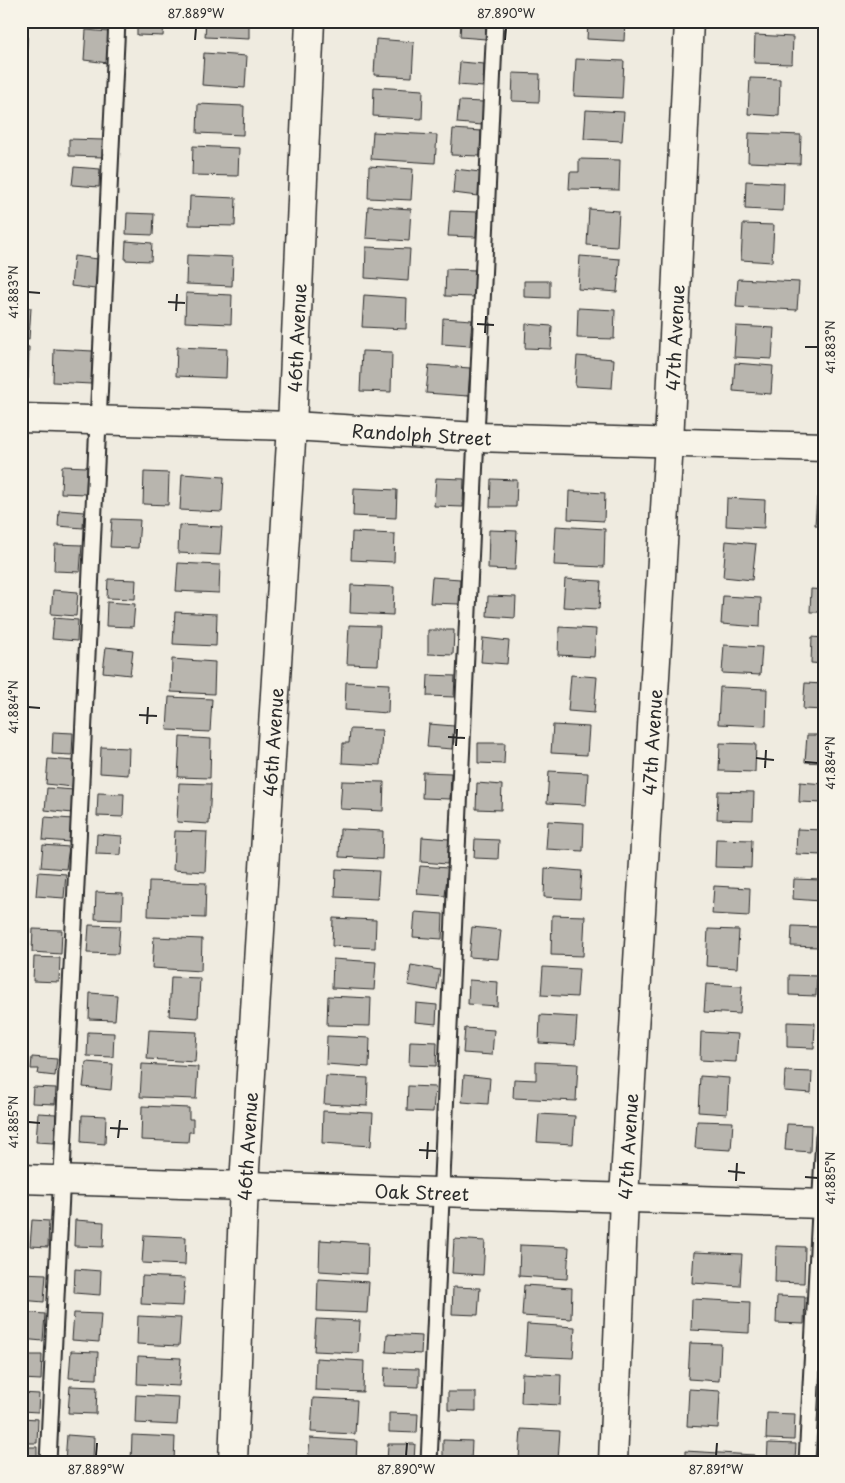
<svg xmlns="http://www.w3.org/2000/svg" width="845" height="1483" viewBox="0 0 845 1483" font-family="'Playpen Sans',sans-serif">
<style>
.building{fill:#b8b5ae;stroke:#2b2b2b}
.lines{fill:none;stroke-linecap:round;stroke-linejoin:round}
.service-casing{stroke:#2b2b2b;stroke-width:19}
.minor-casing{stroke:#2b2b2b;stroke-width:31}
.service{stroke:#f7f3e8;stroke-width:15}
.minor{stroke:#f7f3e8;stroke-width:28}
.ticks{fill:none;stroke:#2b2b2b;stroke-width:2}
.labels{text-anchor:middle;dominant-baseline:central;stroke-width:4;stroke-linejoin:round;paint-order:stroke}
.street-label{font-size:18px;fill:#2b2b2b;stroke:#f7f3e8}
.neatline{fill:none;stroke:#2b2b2b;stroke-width:2}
.ticks-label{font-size:12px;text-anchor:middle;fill:#2b2b2b}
</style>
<rect width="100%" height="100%" fill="#efebe0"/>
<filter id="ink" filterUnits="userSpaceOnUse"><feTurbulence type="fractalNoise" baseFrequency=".02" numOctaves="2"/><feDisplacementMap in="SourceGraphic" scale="10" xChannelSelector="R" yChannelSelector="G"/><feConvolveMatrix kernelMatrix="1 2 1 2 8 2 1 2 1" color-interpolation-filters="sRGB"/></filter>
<g filter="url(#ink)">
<!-- building -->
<path class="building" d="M21 21H28L26 64H21Z
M137 21H164L163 36 137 35Z
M206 21H249V39L205 37Z
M376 21H416V26L376 24Z
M461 21H486V39L460 37Z
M588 21H625L624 41 587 39Z
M86 30 110 32 108 63 84 60Z
M755 35 793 37 792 64 754 63Z
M376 39 414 42 412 77 374 75Z
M204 53 247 56 245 88 202 85Z
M576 59 624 61 622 98 574 96Z
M460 62 484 64 483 87 458 85Z
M513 73 540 74 539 102 512 101Z
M21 77H24L22 121H21Z
M750 78 780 79 779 116 748 114Z
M374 87 423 90 422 119 373 116Z
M459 101 484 102 482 125 457 123Z
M198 104 244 106 243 135 197 133Z
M586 110 624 112 622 141 584 139Z
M453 129 481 131 480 156 451 155Z
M373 132 437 135 435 163 371 159Z
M749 133 801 135 800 164 748 162Z
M69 139 103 140V157L69 156Z
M193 146 239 148 238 176 192 175Z
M579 159 620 160 619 190 569 189 570 172H579Z
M369 166 413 169 411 200 368 198Z
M74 167 100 169 99 187 72 185Z
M455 169 480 172 478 196 453 193Z
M746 181 784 183 783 211 745 209Z
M190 196 236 198 235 226 189 225Z
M368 206 411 209 409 241 366 238Z
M589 209 619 211 617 247 587 245Z
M450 211 477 212 476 237 448 236Z
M127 213 154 214 153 235 126 234Z
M743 224 774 225 772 262 741 260Z
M126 241 152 243 151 261 125 260Z
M366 247 410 249 408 281 365 278Z
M187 255 233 257 232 286 186 284Z
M74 256 98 259 95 289 71 286Z
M580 256 620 259 617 292 578 289Z
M446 269 476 270 475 297 445 296Z
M738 279 799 282 797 310 736 307Z
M524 281H550V298L524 297Z
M186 293 232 295 231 324 185 322Z
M364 295 407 298 406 329 362 327Z
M21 307 31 308 29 339 21 338Z
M578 308 615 310 614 339 577 338Z
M443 318 472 320 470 346 442 344Z
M526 324 552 326 551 349 525 348Z
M736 326 774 328 772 359 734 357Z
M21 346 29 347 28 379 21 378Z
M177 347 227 349 226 378 176 376Z
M54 349 93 351 91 384 53 382Z
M362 351 392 352 391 392 360 391Z
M577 356 614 359 612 388 575 386Z
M735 363 773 366 771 394 733 391Z
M429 365 470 368 468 396 426 393Z
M819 379H824V408H818Z
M62 466 87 467 86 494 61 493Z
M144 472 169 473 168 505 143 504Z
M182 474 224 477 222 512 180 510Z
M436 478 464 479 463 507 434 506Z
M491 479 517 480 516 507H490Z
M354 488 397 490 396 518 353 516Z
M569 491 605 493 604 521 568 519Z
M727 498 765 500 764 528 726 526Z
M817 498 824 499V526L815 525Z
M59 510 84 512 83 528 58 526Z
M112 519 140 520 138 548 110 547Z
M179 525 222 527 220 555 178 553Z
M556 526 605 529 604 567 554 565Z
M489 530 517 531 515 570 488 569Z
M352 532 395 534 394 562 351 560Z
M726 541 756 544 752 580 723 577Z
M55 544 82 545 80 572 54 571Z
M178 563 220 565 219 593 176 591Z
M432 577 460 579 459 604 430 603Z
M108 579 136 580 135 599 107 598Z
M565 579 601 581 599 609 563 607Z
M351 585 394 587 393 615 350 613Z
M811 589 824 590V612H810Z
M53 590 78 592 76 616 51 614Z
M488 596 516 597 515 618 487 616Z
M723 596 761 598 760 627 721 624Z
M107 602 135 604 133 627 106 626Z
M175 612 217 614 216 646 173 644Z
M54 618 78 620 77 641 52 639Z
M349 625 380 626 378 665 347 664Z
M559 627 596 629 594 657 558 655Z
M428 630H454L453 655 428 654Z
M812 637 824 638V664L811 663Z
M483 638 509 641 507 664 481 662Z
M724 645 762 647 760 675 722 673Z
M106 647 133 650 130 675 103 672Z
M172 659 215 662 214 694 171 692Z
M428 675 455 676 454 697 427 696Z
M571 675 597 677 594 713 568 711Z
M346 682 389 684 388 713 345 710Z
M805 683 824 684V710L803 709Z
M720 687 767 689 766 726 718 724Z
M169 697 212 699 210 732 167 730Z
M429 724 454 726 452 749 427 747Z
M553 725 589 727 587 755 551 753Z
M350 729 382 730 380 765 342 763 343 743H349Z
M53 732 73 733 72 755 52 754Z
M807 735H824V763L805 762Z
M180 737 211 739 210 778 178 777Z
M478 743H505L504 764 478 763Z
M720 743 756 744 755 772 719 771Z
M101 747 129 748 128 775 100 773Z
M48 759 75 761 72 787 46 784Z
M549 771 588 773 586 805 547 803Z
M423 772 451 773 450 799 422 798Z
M342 781 384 782 383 811 340 809Z
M800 782 824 784V803L799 802Z
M179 783 211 784 209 824 177 822Z
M477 783 502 785 501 810 476 809Z
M47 788 74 790 72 813 45 810Z
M718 791 754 792 753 820 717 819Z
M98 793 124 794 123 817 97 816Z
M45 817 73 819 71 842 43 840Z
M548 821 584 823 583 851 546 849Z
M340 829 383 831 382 859 339 857Z
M797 829 824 830 823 855 796 854Z
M175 831 207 832 205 872 173 870Z
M97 834 122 836 121 855 96 854Z
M422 837 449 839 447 864 421 862Z
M475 839 499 840 498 859 474 858Z
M716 839 752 840 751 868 715 867Z
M43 845 69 847 66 869 41 867Z
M420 866 448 868 445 896 417 894Z
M545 868 582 871 580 899 544 897Z
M336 869 379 871 377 899 335 897Z
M38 872 66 874 64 898 36 896Z
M794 879 821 880 820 901 793 899Z
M149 881 206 883 205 918 148 916Z
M714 886 750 888 749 916 712 914Z
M96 892 123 893 122 920 95 919Z
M415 912 443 914 442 939 413 937Z
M552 915 585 916 583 956 551 955Z
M333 918 376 920 375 948 332 946Z
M89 925 120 926 118 954 87 953Z
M792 926 819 927 818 947 791 946Z
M472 927 501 930 498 959 469 957Z
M33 929 62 930 61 954 32 952Z
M708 929 739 930 737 968 706 966Z
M154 937 202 939 201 971 152 968Z
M34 957 60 958 59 982 33 981Z
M333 959 376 962 374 990 332 988Z
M411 965 440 970 437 990 408 985Z
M543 967 579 969 577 997 541 995Z
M789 975 817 976 816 996 789 995Z
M171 977 200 978 198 1018 169 1016Z
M469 980 498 982 497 1006 468 1004Z
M706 984 742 986 740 1014 704 1012Z
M90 993 117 995 115 1020 89 1019Z
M328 996 371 998 370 1026 327 1025Z
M416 1003 437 1005 436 1024 415 1022Z
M540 1015 577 1017 575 1045 539 1043Z
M787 1022 815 1023 814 1048 787 1047Z
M465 1028 494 1030 492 1055 463 1053Z
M149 1030 197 1032 195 1062 147 1059Z
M88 1032 114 1033 113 1057 87 1056Z
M701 1032 738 1034 736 1062 700 1060Z
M327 1036 370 1038 369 1067 326 1064Z
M410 1041 437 1042 436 1066 409 1065Z
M32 1057 57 1059 55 1076 38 1074 39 1069H31Z
M86 1062 113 1064 111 1090 83 1087Z
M536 1062 578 1064 576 1101 513 1098 514 1079 536 1080Z
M142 1064 198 1067 196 1099 140 1097Z
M785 1071 812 1072 811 1093 784 1091Z
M464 1075 490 1078 488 1104 462 1102Z
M326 1076 368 1078 367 1106 324 1104Z
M700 1076 729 1078 727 1114 698 1112Z
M408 1086 435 1087 433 1112 407 1111Z
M33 1087 56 1088 55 1104 32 1103Z
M142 1106 189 1108V1119H193V1132H189L188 1142 141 1140Z
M323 1111 373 1113 371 1146 322 1143Z
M38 1113 56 1114 54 1143 36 1142Z
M539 1114 575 1116 573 1144 537 1142Z
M82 1115 106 1116 105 1144 81 1142Z
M697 1121 733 1122 731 1150 695 1148Z
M787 1124 811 1125 810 1152 785 1150Z
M32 1220 49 1221 48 1247 30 1246Z
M75 1220 104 1222 103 1247 74 1246Z
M144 1235 186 1237 185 1265 142 1263Z
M454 1239 485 1241 483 1275 452 1273Z
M320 1240 368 1243 367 1274 319 1271Z
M520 1245 569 1247 567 1279 519 1276Z
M776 1246 805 1247 804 1283 775 1282Z
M694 1252 742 1254 740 1286 692 1283Z
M75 1269 101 1271 100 1295 74 1293Z
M21 1273 46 1274 44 1302 21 1300Z
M142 1276 185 1278 183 1306 141 1304Z
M318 1279 369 1282 367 1313 317 1311Z
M524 1285 572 1288 571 1319 522 1316Z
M453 1287 480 1288 478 1315 452 1314Z
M777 1296 805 1297 804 1324 776 1323Z
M692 1299 750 1302 749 1333 691 1330Z
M21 1312 45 1314 43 1341 21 1339Z
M74 1313 101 1314 99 1342 72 1340Z
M138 1316 181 1318 179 1346 137 1344Z
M316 1319 360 1321 358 1353 314 1351Z
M527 1324 575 1327 573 1358 525 1356Z
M387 1334 422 1336 421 1354 386 1352Z
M690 1343 721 1344 719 1381 688 1379Z
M71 1351 98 1352 97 1379 69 1378Z
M21 1355H42L41 1380 21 1379Z
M138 1356 181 1358 179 1386 137 1384Z
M316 1358 364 1361 363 1392 315 1390Z
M385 1368 419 1369V1387L384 1386Z
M522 1373 561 1375 560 1405 521 1403Z
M70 1386 97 1387 96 1414 68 1413Z
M689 1389 720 1391 718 1428 687 1426Z
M448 1392H476V1411L448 1410Z
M21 1393 39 1394 38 1412 21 1411Z
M136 1395 179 1397 177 1425 135 1423Z
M313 1398 357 1400 355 1434 311 1432Z
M389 1413 418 1414 417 1433 389 1432Z
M767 1413 795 1414 794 1440 766 1439Z
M21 1418 38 1419 37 1443H21Z
M521 1429 560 1431 558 1460 519 1459Z
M67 1435 94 1437 93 1462H65Z
M132 1435 175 1437 174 1462H131Z
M310 1438 357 1441 356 1462H308Z
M443 1440 472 1441 471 1462H443Z
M768 1443 796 1444 795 1462H767Z
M388 1444H415L414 1462H387Z
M21 1447H37V1462H21Z
M685 1451 754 1455V1462H685Z"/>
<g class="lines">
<defs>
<path id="service" d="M48 1462C73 982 93 501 117 21
M429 1462 495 21
M807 1462 824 1136"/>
<g id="minor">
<path id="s1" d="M21 418 292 426 477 437 824 447"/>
<path id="s2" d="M21 1179 824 1204"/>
<path id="s3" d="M233 1462 244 1184 292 426 310 21"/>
<path id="s4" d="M613 1462 624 1197 669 442 689 21"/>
</g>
</defs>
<!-- service casing -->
<use href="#service" class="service-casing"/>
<!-- minor casing -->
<use href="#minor" class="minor-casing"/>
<!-- service -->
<use href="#service" class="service"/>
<!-- minor -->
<use href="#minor" class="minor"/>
</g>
</g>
<!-- ticks -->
<path class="ticks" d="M195 40 196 28M505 40 506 28M28 292 40 293M168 302 185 303M176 311 177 294M477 324 494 325M485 333 486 316M805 347H818M28 707 40 708M139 715 157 716M147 724 148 707M448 737 465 738M456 746 457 729M756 758 774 760M805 762 818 763M765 768 766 750M28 1122 40 1123M110 1128 128 1129M118 1138 120 1120M419 1150 436 1151M427 1159 428 1142M728 1171 745 1173M805 1177 818 1178M736 1181 737 1163M96 1456 97 1443M406 1456 407 1443M716 1456 717 1443"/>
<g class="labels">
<!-- street labels -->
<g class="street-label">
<text stroke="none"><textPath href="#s3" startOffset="1126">46th Avenue</textPath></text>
<text stroke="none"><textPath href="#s4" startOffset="1126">47th Avenue</textPath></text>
<text stroke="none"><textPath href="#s1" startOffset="401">Randolph Street</textPath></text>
<text stroke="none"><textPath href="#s3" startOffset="721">46th Avenue</textPath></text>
<text stroke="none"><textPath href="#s4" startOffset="721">47th Avenue</textPath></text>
<text stroke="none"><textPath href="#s3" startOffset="316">46th Avenue</textPath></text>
<text stroke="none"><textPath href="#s4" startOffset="316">47th Avenue</textPath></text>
<text stroke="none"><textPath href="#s2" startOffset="401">Oak Street</textPath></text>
</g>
</g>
<!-- margin -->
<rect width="845" height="1483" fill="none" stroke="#f7f3e8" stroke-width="55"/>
<rect x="28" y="28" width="790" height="1428" class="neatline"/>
<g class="ticks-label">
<text x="196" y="18">87.889°W</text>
<text x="506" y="18">87.890°W</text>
<text transform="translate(14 292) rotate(-90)" y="4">41.883°N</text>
<text transform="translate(831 347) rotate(-90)" y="4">41.883°N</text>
<text transform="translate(14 707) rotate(-90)" y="4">41.884°N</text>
<text transform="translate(831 763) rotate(-90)" y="4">41.884°N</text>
<text transform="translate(14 1122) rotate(-90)" y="4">41.885°N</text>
<text transform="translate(831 1178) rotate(-90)" y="4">41.885°N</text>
<text x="96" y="1474">87.889°W</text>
<text x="406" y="1474">87.890°W</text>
<text x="716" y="1474">87.891°W</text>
</g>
</svg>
